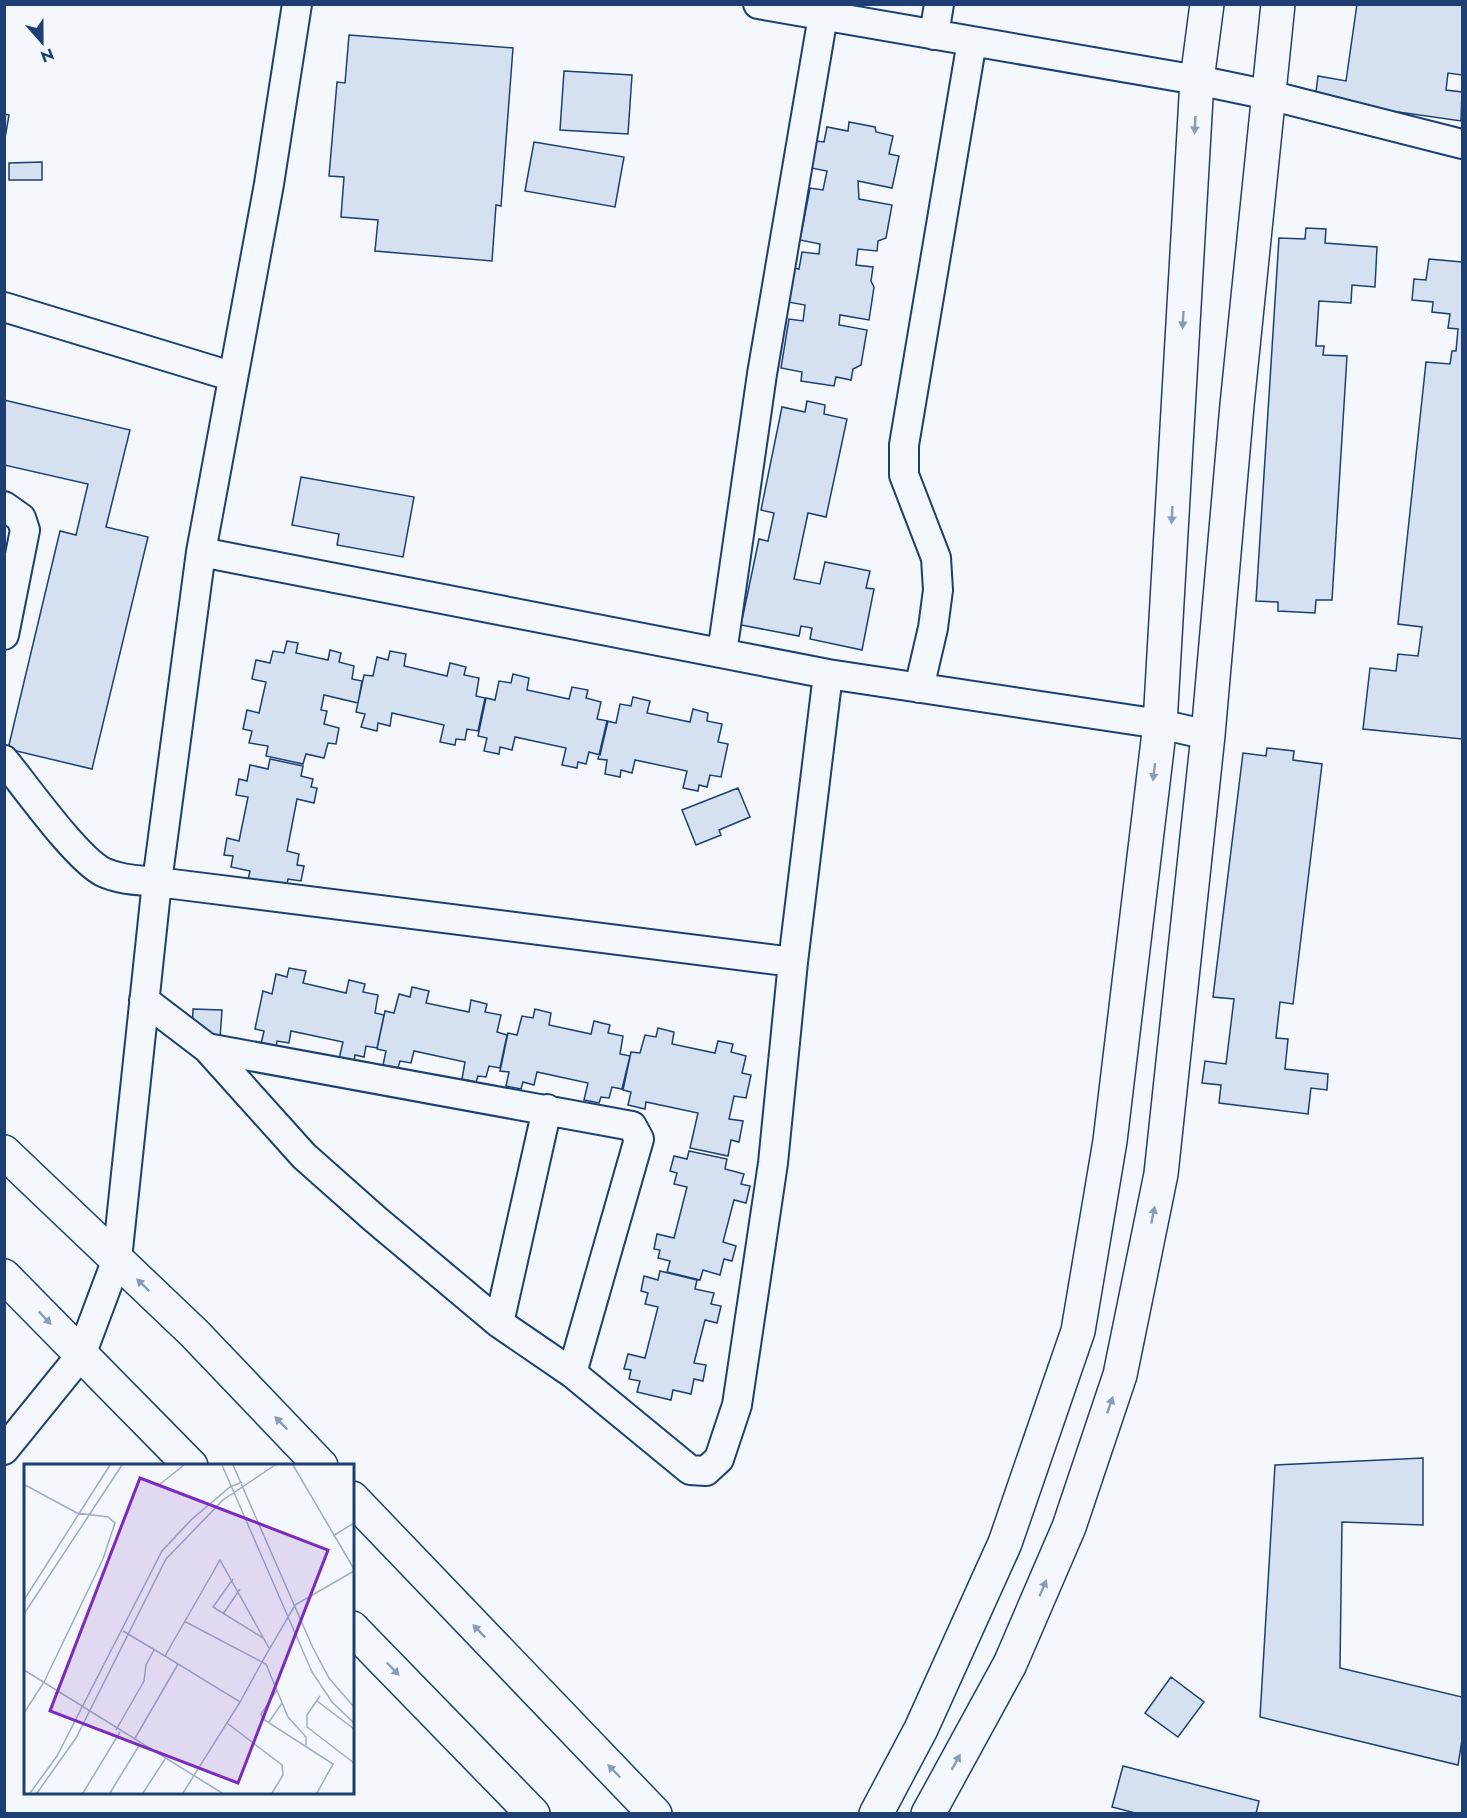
<svg xmlns="http://www.w3.org/2000/svg" width="1467" height="1818" viewBox="0 0 1467 1818" font-family="Jost,sans-serif">
<style>
.building{fill:#d5e0f0;stroke:#1d3f73;stroke-width:1.5}
.lines{fill:none;stroke-linecap:round;stroke-linejoin:round}
.street-casing{stroke:#1d3f73;stroke-width:32}
.secondary-casing{stroke:#1d3f73;stroke-width:36}
.street{stroke:#f4f7fb;stroke-width:28}
.secondary{stroke:#f4f7fb;stroke-width:33}
.oneway{fill:#889bb7}
.inset-road{fill:none;stroke:#9eadc5;stroke-width:1.5}
.view{fill:#7b2cbf;fill-opacity:0.15;stroke:#7b2cbf;stroke-width:3}
.inset-edge{fill:none;stroke:#1d3f73;stroke-width:3}
</style>
<rect width="100%" height="100%" fill="#f4f7fb"/>
<!-- building -->
<path class="building" d="M1357 4H1462V75L1448 73 1446 90 1462 92 1461 121 1315 100 1318 76 1346 81Z
M349 35 513 48 501 206 496 205 492 261 375 251 378 220 341 217 344 177 329 176 337 82 345 83Z
M564 71 632 75 628 134 560 130Z
M4 114 9 115 4 144Z
M849 122 875 127 876 132 893 136 889 154 899 156 892 188 858 181 859 199 892 205 886 238 878 241 877 251 858 249 856 265 873 267 871 281 874 287 869 320 840 315 839 325 867 330 861 365 853 369 851 380 836 377 834 386 801 381 802 372 781 368 789 319 803 321 805 305 788 302 794 268 799 269 802 252 819 254 820 244 800 240 810 188 823 190 827 171 811 168 816 141 824 142 827 127 848 131Z
M534 142 624 157 615 207 525 191Z
M42 162V180H9V163Z
M1306 228 1326 229 1325 243 1377 247 1375 287 1352 285 1351 303 1319 301 1316 346H1324L1323 355 1347 356 1332 600H1316L1315 613 1278 611V602L1256 601 1279 238 1305 239Z
M1429 259 1462 262V739L1363 729 1370 668 1396 671 1398 654 1418 656 1422 627 1398 624 1426 362 1450 364 1452 351H1456L1458 329 1448 328 1450 314 1432 312 1433 302 1412 300 1414 279 1426 280Z
M4 400 130 430 106 527 148 537 92 769 8 749 60 531 76 535 88 484 4 465Z
M807 401 825 405 824 414 847 419 826 517 808 513 794 579 820 584 825 562 870 571 866 588 874 589 862 650 810 639 812 628 801 626 799 636 741 625 759 539 768 541 774 513 761 510 782 407 805 412Z
M301 477 414 497 403 557 337 545 339 534 292 525Z
M287 641 298 643 296 653 328 660 330 650 341 653 339 662 354 666 352 679 362 681 358 703 324 695 321 710 327 711 324 724 339 728 336 744 328 743 324 758 306 754 303 764 266 756 268 746 249 743 252 731 243 729 247 710 259 713 266 682 252 679 256 660 270 663 273 651 284 653Z
M390 651 406 654 404 666 447 676 450 663 466 667 464 675 479 678 476 696 485 698 478 731 467 729 465 740 456 739 455 745 440 742 444 725 392 713 390 726 378 723 377 731 361 727 365 714 356 712 364 675 373 676 377 657 388 660Z
M513 674 529 678 527 690 569 699 572 687 588 690 586 698 601 702 597 719 608 721 600 755 589 752 586 764 578 762 577 768 562 765 566 748 515 737 512 750 500 747 499 754 484 751 487 738 478 736 486 698 495 700 499 681 511 683Z
M633 697 650 701 647 713 690 722 693 709 708 713 707 721 722 724 718 742 728 744 721 777 710 775 707 787 699 785 698 791 683 788 687 771 635 760 632 773 621 770 620 777 605 774 607 760 598 759 607 721 616 723 620 704 631 706Z
M1267 748 1294 751 1293 760 1322 764 1293 1004 1280 1002 1276 1038 1288 1039 1285 1069 1328 1074 1327 1090 1311 1088 1308 1114 1219 1103 1221 1085 1202 1083 1205 1061 1226 1064 1234 999 1213 997 1243 753 1266 756Z
M270 759 303 766 301 776 313 779 311 787 317 788 314 803 297 799 287 851 299 854 297 865 304 866 301 881 288 879 286 888 248 880 250 871 231 867 233 856 224 855 227 838 239 841 248 797 236 795 239 779 247 781 250 765 268 769Z
M738 788 750 817 719 830 721 835 696 845 682 810Z
M289 968 306 971 303 983 346 993 349 980 365 984 363 992 378 995 375 1013 384 1015 377 1048 366 1046 364 1057 355 1055 354 1062 339 1059 343 1042 291 1031 289 1043 277 1041 276 1048 261 1044 264 1031 255 1029 263 991 272 994 276 974 287 977Z
M412 987 429 991 426 1003 469 1012 471 1000 487 1004 485 1012 501 1015 497 1032 507 1035 500 1068 489 1066 486 1077 478 1076 476 1082 462 1079 465 1062 414 1051 411 1063 400 1061 398 1068 383 1065 386 1051 377 1049 385 1011 394 1013 399 994 410 997Z
M193 1009 222 1010 220 1038 192 1037Z
M535 1009 551 1013 549 1025 591 1034 594 1021 610 1025 608 1033 623 1036 620 1054 630 1056 622 1089 612 1087 609 1098 601 1097 599 1103 584 1100 588 1083 537 1072 534 1085 523 1082 521 1089 506 1086 509 1072 500 1071 508 1033 517 1035 522 1016 533 1018Z
M658 1028 674 1032 672 1044 715 1053 718 1041 733 1044 731 1052 746 1056 742 1073 751 1075 746 1098 734 1096 729 1119 743 1121 739 1142 731 1140 728 1156 690 1148 698 1113 646 1102 645 1109 628 1105 631 1092 623 1090 631 1052 640 1053 645 1035 656 1037Z
M689 1151 727 1159 725 1169 744 1174 741 1184 750 1186 746 1203 734 1200 723 1242 736 1246 732 1261 724 1259 720 1275 703 1270 700 1280 667 1272 670 1261 658 1258 660 1250 654 1249 657 1234 674 1238 687 1187 674 1184 677 1173 670 1171 674 1156 687 1159Z
M660 1271 697 1280 695 1289 714 1293 711 1304 721 1306 717 1323 705 1320 694 1363 706 1365 703 1381 694 1379 691 1394 673 1390 671 1400 637 1392 640 1381 629 1379 631 1370 624 1369 628 1354 645 1358 658 1307 645 1304 648 1293 641 1291 644 1276 658 1280Z
M1423 1458V1525L1342 1522 1340 1668 1462 1697V1740L1458 1765 1260 1717 1275 1465Z
M1171 1677 1204 1702 1178 1737 1145 1713Z
M1123 1766 1259 1801 1256 1814H1139L1112 1807Z"/>
<g class="lines">
<defs>
<path id="street" d="M758 4 1197 80 1269 95 1462 144
M934 35 939 4
M4 307 231 376
M4 506 21 518 25 530 4 635
M201 552 269 184 297 4
M722 653 762 374 823 16
M828 674 1160 724 1208 735
M919 688 933 628 938 590 936 558 904 475V445L972 41
M4 760C26 787 76 858 103 872 120 880 139 880 157 882L201 552 828 674 793 962 773 1163 737 1405 719 1459 706 1471 690 1470 572 1373 499 1323 375 1219 304 1156 207 1048 144 1000
M207 1048 632 1126 639 1139 572 1373
M499 1323 547 1109
M4 1450 81 1355 117 1259 157 882 793 962"/>
<path id="secondary" d="M4 1152 194 1333 321 1466
M4 1276 191 1466
M352 1498 655 1814
M352 1628 533 1814
M876 1814 921 1729 1005 1543 1078 1331 1110 1141 1160 724 1197 80 1207 4
M928 1814 1010 1664 1069 1527 1120 1375 1161 1174 1208 735 1237 405 1278 4"/>
</defs>
<!-- street casing -->
<use href="#street" class="street-casing"/>
<!-- secondary casing -->
<use href="#secondary" class="secondary-casing"/>
<!-- street -->
<use href="#street" class="street"/>
<!-- secondary -->
<use href="#secondary" class="secondary"/>
</g>
<!-- one-way arrows -->
<defs><path id="oneway-solid" d="M-6-.8H1V-3.2L6.5 0L1 3.2V.8H-6Z" transform="scale(1.5)"/></defs>
<g class="oneway">
<use href="#oneway-solid" transform="translate(1195 125) rotate(93)"/>
<use href="#oneway-solid" transform="translate(1183 320) rotate(93)"/>
<use href="#oneway-solid" transform="translate(1172 515) rotate(93)"/>
<use href="#oneway-solid" transform="translate(1154 772) rotate(97)"/>
<use href="#oneway-solid" transform="translate(1153 1215) rotate(-79)"/>
<use href="#oneway-solid" transform="translate(143 1285) rotate(-136)"/>
<use href="#oneway-solid" transform="translate(45 1318) rotate(46)"/>
<use href="#oneway-solid" transform="translate(1110 1405) rotate(-71)"/>
<use href="#oneway-solid" transform="translate(281 1423) rotate(-134)"/>
<use href="#oneway-solid" transform="translate(1043 1588) rotate(-67)"/>
<use href="#oneway-solid" transform="translate(479 1631) rotate(-134)"/>
<use href="#oneway-solid" transform="translate(393 1669) rotate(46)"/>
<use href="#oneway-solid" transform="translate(956 1762) rotate(-61)"/>
<use href="#oneway-solid" transform="translate(614 1771) rotate(-134)"/>
</g>
<!-- overview -->
<g transform="translate(24 1464)">
<rect width="330" height="330" fill="#f4f7fb"/>
<path class="inset-road" d="M198 1 288 208 308 238 330 259M209 1 289 184 305 214 330 243M269 1 330 105M135 21 160 1M309 72 330 59M209 115 189 143 239 174M0 136 86 1M0 150 98 1M199 150 216 125M160 157 238 198 271 141 330 107M99 167 141 192M245 184 196 96 141 192 216 238 238 198 242 200 264 253 282 273V281M0 206 198 329M253 226 237 250 239 255 309 300 293 329M296 232 283 251V263L330 299M293 237 330 265M0 249 20 218 79 95 91 59 84 53 53 49 1 21M245 258 258 239M203 259 258 301 259 311 248 329M92 266 120 217 122 201 130 186M110 276 154 200M6 329 33 292 138 87 167 56 206 23 218 18M13 329 52 274 142 95 199 36 251 1M59 329 96 268M86 329 116 280M119 329 141 295M159 329 216 238"/>
<path class="view" d="M116 14 304 86 214 319 26 247Z"/>
<rect width="330" height="330" class="inset-edge"/>
</g>
<!-- border -->
<rect width="1467" height="1818" fill="none" stroke="#1d3f73" stroke-width="12"/>
<!-- north arrow -->
<g transform="translate(42 42) rotate(159)" stroke="#f4f7fb" stroke-width="4.5" paint-order="stroke">
<path d="M0-4.5L10 22L0 15L-10 22Z" fill="#1d3f73"/>
<text y="-9" font-size="16" font-weight="bold" text-anchor="middle" fill="#1d3f73">N</text>
</g>
</svg>
